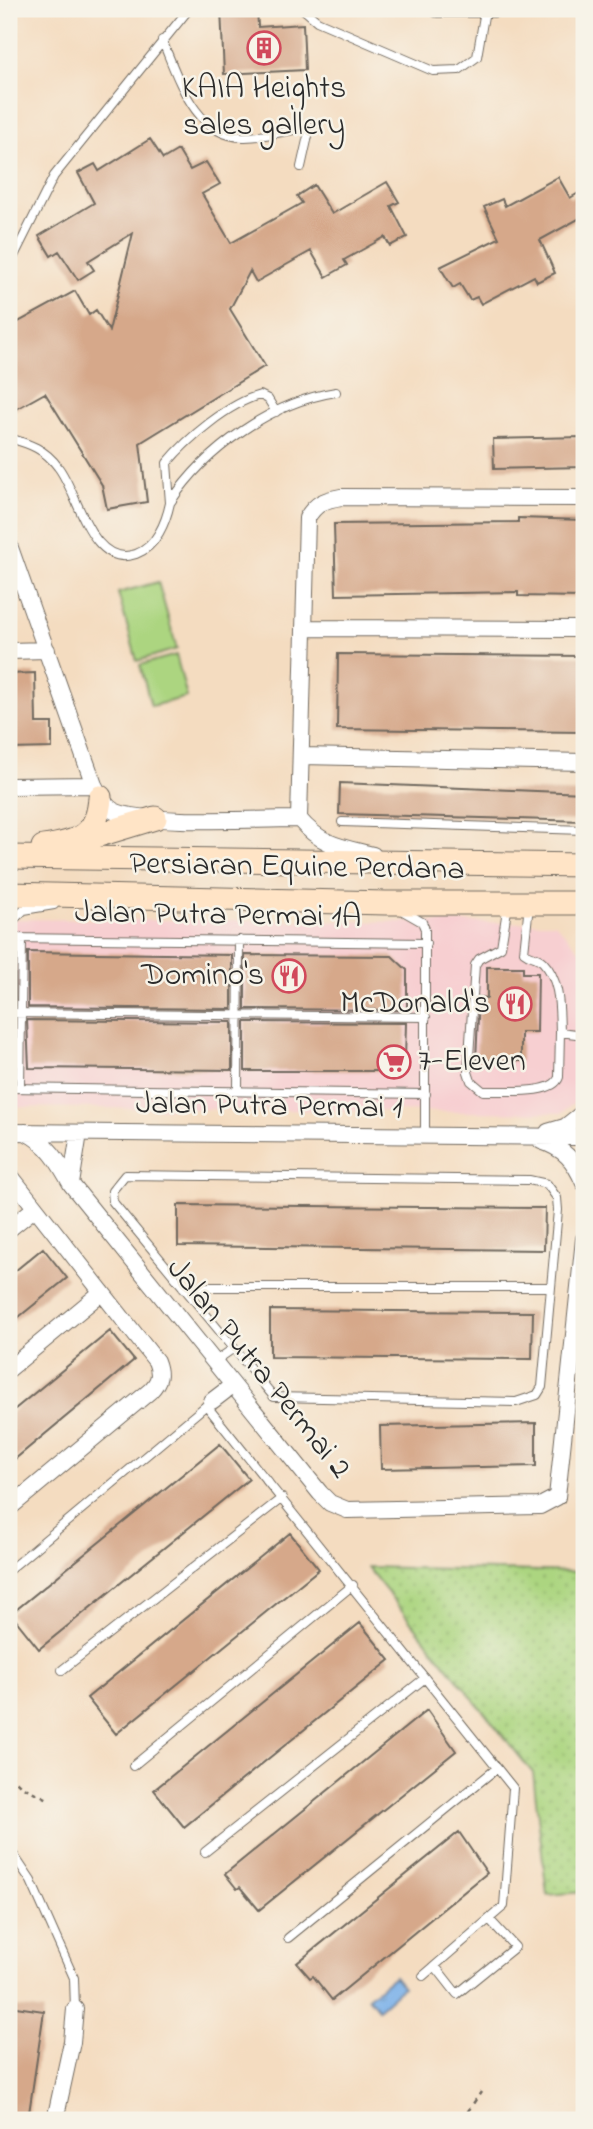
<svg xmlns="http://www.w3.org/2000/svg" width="593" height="2129" viewBox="0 0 593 2129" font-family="'Indie Flower',sans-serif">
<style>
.built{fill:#f7cfd1}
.grass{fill:url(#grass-dots);stroke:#6c8056;stroke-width:2}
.pitch{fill:#acd580;stroke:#6c8056;stroke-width:2}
.water{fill:url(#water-ripples);stroke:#536e8a;stroke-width:2}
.building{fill:#d6a88a}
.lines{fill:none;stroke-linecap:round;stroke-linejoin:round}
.lane-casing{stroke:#71695f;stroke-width:10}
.street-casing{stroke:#71695f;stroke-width:18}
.secondary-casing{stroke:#71695f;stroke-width:25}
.path{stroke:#71695f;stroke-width:2.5;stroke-dasharray:5 5;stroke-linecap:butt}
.lane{stroke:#fff;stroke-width:8}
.street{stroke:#fff;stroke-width:16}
.secondary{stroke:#ffe4c6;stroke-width:23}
.labels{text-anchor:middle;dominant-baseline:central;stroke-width:5;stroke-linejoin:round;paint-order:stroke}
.poi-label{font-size:32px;fill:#2b2b2b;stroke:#f7f3e8;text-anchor:end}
.street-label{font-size:32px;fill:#2b2b2b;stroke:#f7f3e8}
</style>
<defs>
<pattern id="grass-dots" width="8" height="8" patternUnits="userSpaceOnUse" patternTransform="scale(1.75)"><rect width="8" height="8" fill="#acd580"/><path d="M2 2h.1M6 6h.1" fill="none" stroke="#94b76f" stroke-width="1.8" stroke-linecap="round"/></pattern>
<pattern id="water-ripples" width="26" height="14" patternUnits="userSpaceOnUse" patternTransform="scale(1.75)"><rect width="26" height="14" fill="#7bb1e9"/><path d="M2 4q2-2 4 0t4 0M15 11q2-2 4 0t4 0" fill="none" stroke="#6590bd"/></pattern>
</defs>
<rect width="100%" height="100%" fill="#f7f3e8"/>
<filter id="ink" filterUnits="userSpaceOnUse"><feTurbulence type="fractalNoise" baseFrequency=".0143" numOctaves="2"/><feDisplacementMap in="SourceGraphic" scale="14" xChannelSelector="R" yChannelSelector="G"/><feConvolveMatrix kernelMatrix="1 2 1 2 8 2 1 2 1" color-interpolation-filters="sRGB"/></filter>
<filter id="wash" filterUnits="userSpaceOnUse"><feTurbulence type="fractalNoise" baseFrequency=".00686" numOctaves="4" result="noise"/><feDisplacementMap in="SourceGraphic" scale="28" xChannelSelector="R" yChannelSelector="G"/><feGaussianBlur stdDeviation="1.57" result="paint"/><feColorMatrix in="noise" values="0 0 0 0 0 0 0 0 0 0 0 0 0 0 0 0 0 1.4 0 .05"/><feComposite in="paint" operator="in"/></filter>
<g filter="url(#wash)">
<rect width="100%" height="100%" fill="#f4dcc0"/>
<!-- built -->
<path class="built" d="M9 919 555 923 584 955V995L575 1102 562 1113 9 1107Z"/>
<!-- grass -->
<path class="grass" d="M367 1567 584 1572V1892L547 1895 533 1773Z"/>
<!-- pitch -->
<path class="pitch" d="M158 582 177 649 137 661 118 593Z
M176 655 187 697 151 706 140 665Z"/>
<!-- water -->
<path class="water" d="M394 1976 403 1987 378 2009 368 1997Z"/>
<g id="blocks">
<!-- building -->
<path class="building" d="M221 9H257L258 27 303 24 305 70 224 74Z
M150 139 163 159 178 150 190 170 206 162 220 184 202 194 231 243 302 203 297 196 314 185 332 214 387 182 399 202 391 206 407 237 390 246 385 237 344 260 347 265 326 277 311 251 256 282 250 271 230 309 265 366 140 443 147 502 107 509 102 485 45 393 9 413V327L75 291 89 315 96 310 109 331 133 233 88 261 94 270 78 280 59 251 51 256 39 236 94 203 78 173 95 164 99 171Z
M558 177 570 198 584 190V216L540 240 555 273 537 282 534 276 481 304 477 297 470 300 460 284 453 288 440 267 499 238 484 207 502 199 505 206Z
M584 437V467L494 469 493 439Z
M518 518 584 520V597L518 596V592L336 595 334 524 518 522Z
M338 654 584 656V732L337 729Z
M35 673 36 723H52V748L9 749V674Z
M340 783 584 793V821L339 814Z
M9 952H15V1006H9Z
M28 952 232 955V1009L28 1007Z
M245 955 392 956 407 970V1010L245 1009Z
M487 967H523V973H538L537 1032H521V1061L476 1060 479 997 487 998Z
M9 1020H14V1067H9Z
M27 1020 232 1022V1070L29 1068Z
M245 1022 406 1023 405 1060 396 1071H245Z
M178 1205 545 1208 544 1250 178 1246Z
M43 1248 67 1278 9 1325V1276Z
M270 1310 533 1312 532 1359 270 1357Z
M110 1331 134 1360 9 1464V1414Z
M536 1423V1466L381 1469 380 1426Z
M220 1444 249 1479 39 1649 11 1614Z
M290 1533 319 1569 116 1734 87 1698Z
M360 1623 390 1660 184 1827 154 1790Z
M427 1710 456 1751 259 1910 240 1887 237 1889 225 1874Z
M459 1832 487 1873 332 2000 313 1976 310 1978 297 1963Z
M9 2006 44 2011 28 2120H9Z"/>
</g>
</g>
<g filter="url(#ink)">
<use href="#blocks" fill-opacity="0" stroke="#71695f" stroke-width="2"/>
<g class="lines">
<defs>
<path id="lane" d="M303 9 317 21 433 71 459 70 477 57 485 10
M162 40C178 77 195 138 245 137 266 137 289 130 310 127L301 167
M9 266 54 176 189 9
M276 412 268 399 260 395C229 403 187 439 167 463L170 503C205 449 272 402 336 392
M9 438C30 444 45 449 58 467 78 492 91 570 136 554 156 547 166 522 170 503
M342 822 584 830
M508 904 501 947 479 959 475 965 468 1072 471 1081 483 1091C502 1090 553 1096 559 1077L560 1032 584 1035
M529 905 524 952C530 957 537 956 543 962 561 981 559 1008 560 1032
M401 910 422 922 425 929V1136
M9 924 24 910 54 905
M9 938 426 943
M9 1013 426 1017
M9 1088 426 1094
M20 1088 22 939
M238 1091 239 940
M125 1175 529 1180 547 1184 557 1198 558 1210 542 1387 537 1395 516 1402 274 1397 113 1202 112 1191Z
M183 1287H551
M214 1362 234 1348
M206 1405 513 1788 504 1906 423 1976
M9 1570 209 1403
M62 1670 282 1498
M133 1766 353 1585
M9 1848 31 1881 74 1978 75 2009
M205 1852 425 1678
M288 1938 497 1768
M435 1966 457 1994 515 1947 490 1920"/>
<path id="street" d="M437 9H494
M9 545 94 785C99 794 104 806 114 811 141 825 262 819 299 819
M306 628 584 629
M9 651 47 650
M302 756 584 762
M9 786 94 785
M299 819 307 518C316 503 324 500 341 497L584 498
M299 819C322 846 341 847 373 855
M9 1132 584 1137
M25 1132C48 1143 59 1162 71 1184L320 1493 330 1503 347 1510 540 1506 557 1497 584 1239
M548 1132 565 1127 584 1112
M541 1141C565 1149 574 1160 584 1183
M9 1174 156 1361C161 1374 160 1381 150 1391L9 1508
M71 1184 79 1133
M9 1229 35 1208
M9 1369 102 1292
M212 1401 233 1385
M55 2120 72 2042 75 2009"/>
<path id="secondary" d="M76 842 155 818
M43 847C78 842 98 836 100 797
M9 857 584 865
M9 894 386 903H584"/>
</defs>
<!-- lane casing -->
<use href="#lane" class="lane-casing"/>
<!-- street casing -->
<use href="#street" class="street-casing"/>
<!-- secondary casing -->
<use href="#secondary" class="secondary-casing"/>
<!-- path -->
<path class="path" d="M9 1774 21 1786 48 1799
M462 2120 481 2092"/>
<!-- lane -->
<use href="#lane" class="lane"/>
<!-- street -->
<use href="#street" class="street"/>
<!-- secondary -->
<use href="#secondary" class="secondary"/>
</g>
</g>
<!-- icons -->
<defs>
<symbol id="building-ring" viewBox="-11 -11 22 22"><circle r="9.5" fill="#f7f3e8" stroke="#d1495b" stroke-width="1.5"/><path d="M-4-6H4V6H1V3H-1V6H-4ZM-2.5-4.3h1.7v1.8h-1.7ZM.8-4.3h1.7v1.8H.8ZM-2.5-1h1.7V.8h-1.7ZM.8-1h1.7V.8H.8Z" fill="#d1495b"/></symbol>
<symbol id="restaurant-ring" viewBox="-11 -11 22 22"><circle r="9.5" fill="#f7f3e8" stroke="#d1495b" stroke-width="1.5"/><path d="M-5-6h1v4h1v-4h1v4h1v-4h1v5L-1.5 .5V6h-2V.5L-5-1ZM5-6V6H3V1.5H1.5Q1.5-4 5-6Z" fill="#d1495b"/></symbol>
<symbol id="supermarket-ring" viewBox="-11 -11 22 22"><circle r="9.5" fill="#f7f3e8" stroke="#d1495b" stroke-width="1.5"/><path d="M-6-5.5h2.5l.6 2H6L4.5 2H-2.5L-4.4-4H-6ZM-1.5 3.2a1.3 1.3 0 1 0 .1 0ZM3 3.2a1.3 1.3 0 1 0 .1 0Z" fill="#d1495b"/></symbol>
</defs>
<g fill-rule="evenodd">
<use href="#building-ring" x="245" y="29" width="38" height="38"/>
<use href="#restaurant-ring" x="270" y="957" width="38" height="38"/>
<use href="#restaurant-ring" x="496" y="985" width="38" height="38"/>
<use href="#supermarket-ring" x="375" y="1043" width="38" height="38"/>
</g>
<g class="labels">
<!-- poi labels -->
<g class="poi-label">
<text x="264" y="89" text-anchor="middle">KAIA Heights<tspan x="264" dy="37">sales gallery</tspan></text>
<text x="264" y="976">Domino's</text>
<text x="490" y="1004">McDonald's</text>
<text x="418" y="1062" text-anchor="start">7-Eleven</text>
</g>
<!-- street labels -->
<g class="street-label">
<text transform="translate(297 868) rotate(1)">Persiaran Equine Perdana</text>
<text transform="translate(218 916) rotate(1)">Jalan Putra Permai 1A</text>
<text transform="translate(269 1107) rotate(1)">Jalan Putra Permai 1</text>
<text transform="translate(258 1369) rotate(51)">Jalan Putra Permai 2</text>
</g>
</g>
<!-- margin -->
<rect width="593" height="2129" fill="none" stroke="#f7f3e8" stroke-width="35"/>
</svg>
